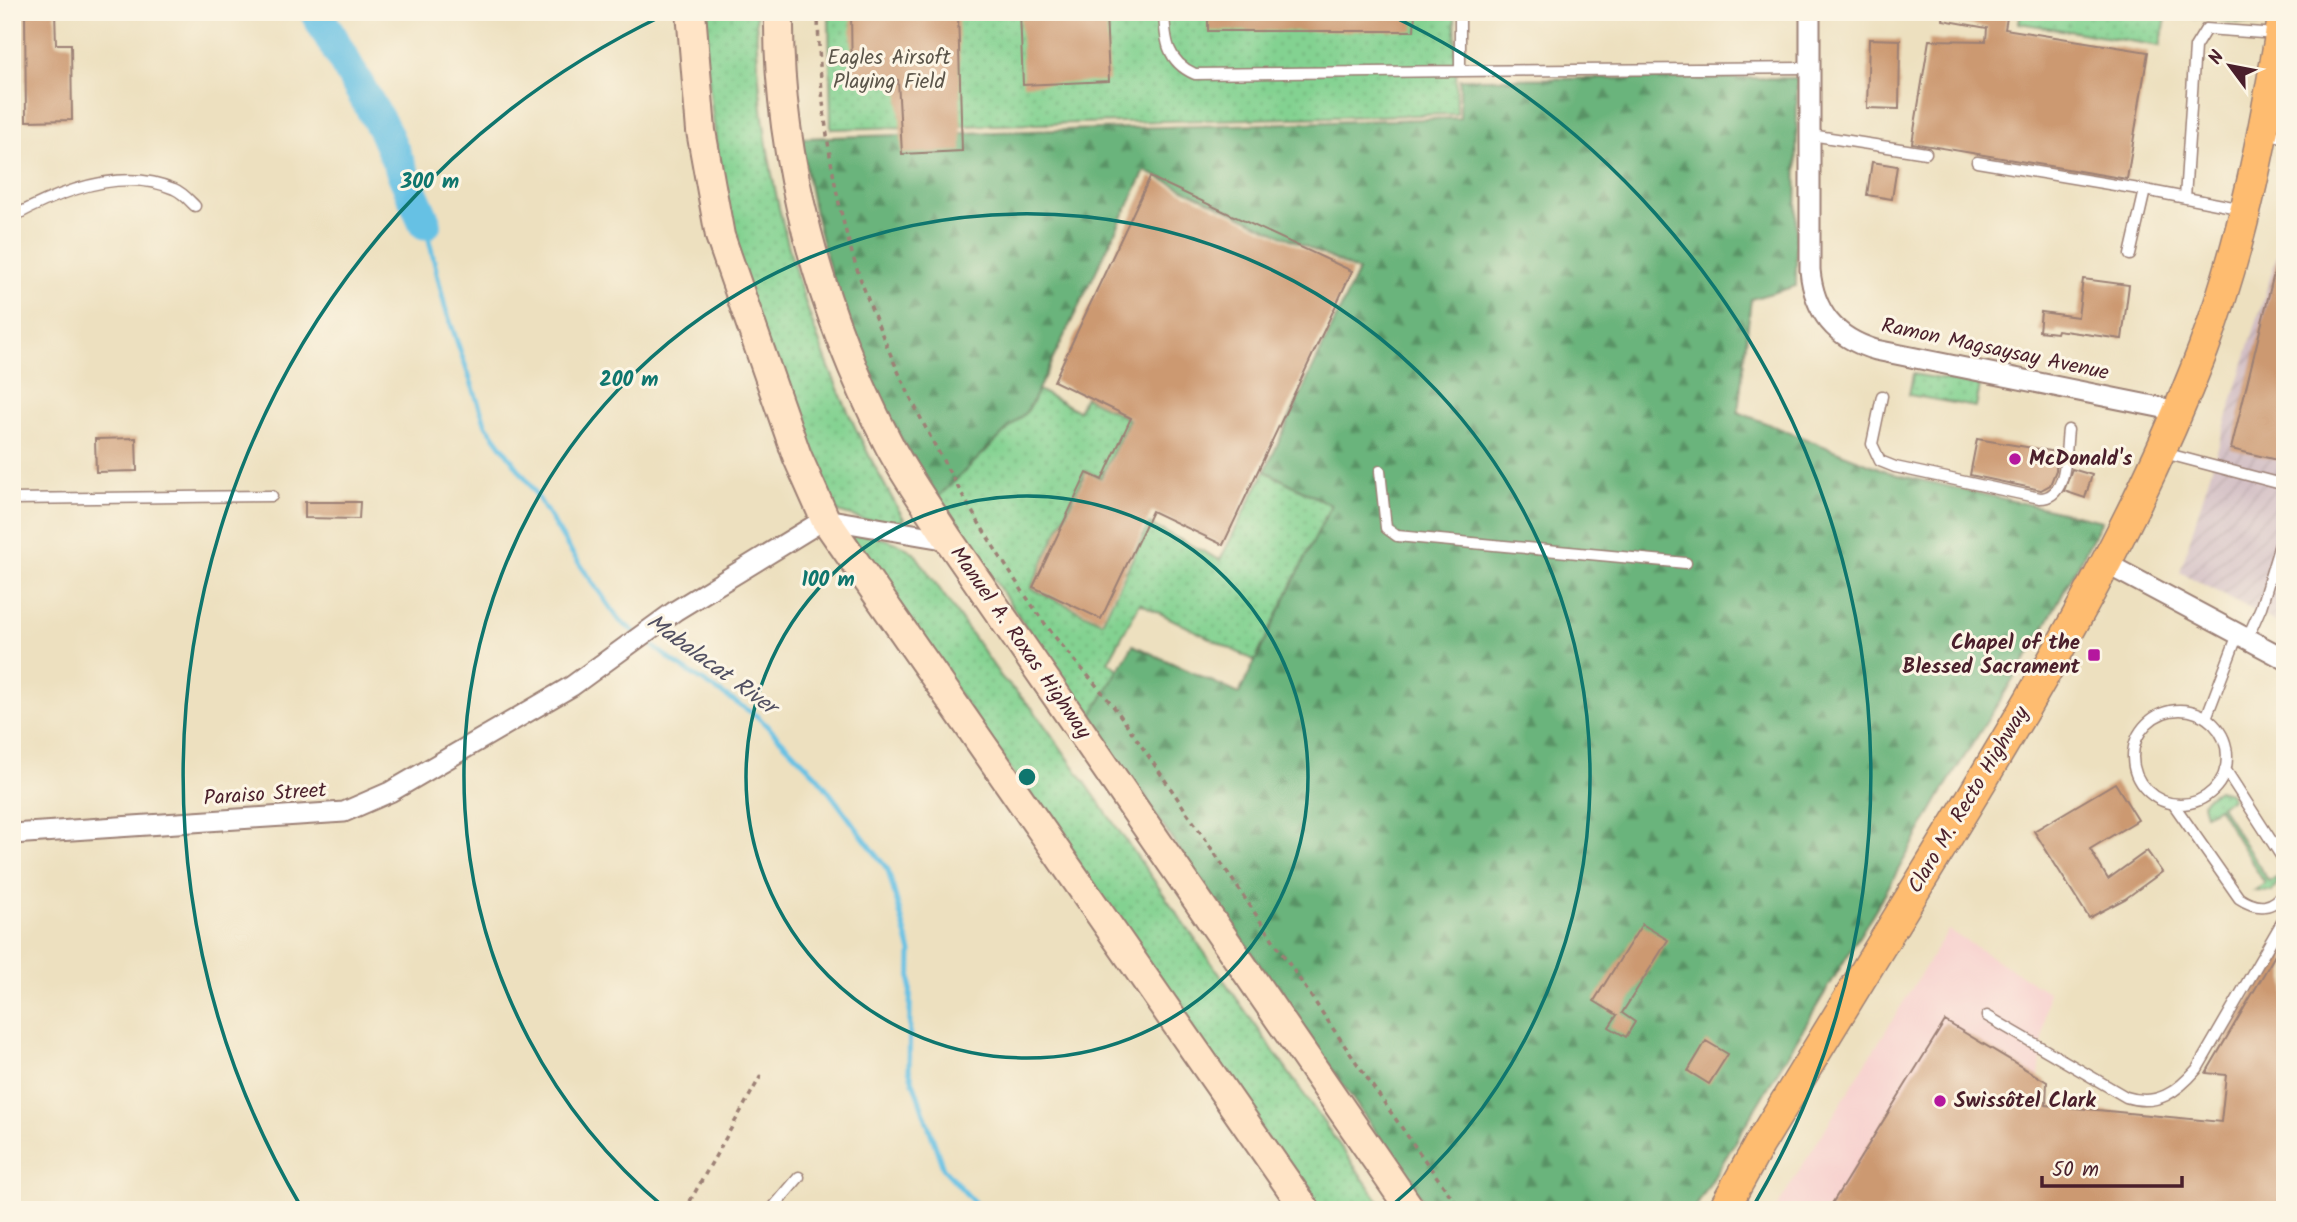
<svg xmlns="http://www.w3.org/2000/svg" width="2297" height="1222" viewBox="0 0 2297 1222" font-family="Kalam,sans-serif">
<style>
.built{fill:#f7d0ce}
.industrial{fill:url(#industrial-furrows)}
.grass{fill:url(#grass-dots);stroke:#66785e;stroke-width:2}
.forest{fill:url(#forest-firs);stroke:#5a6a53;stroke-width:2}
.lines{fill:none;stroke-linecap:round;stroke-linejoin:round}
.stream{stroke:#66c1e4;stroke-width:5}
.river{stroke:#66c1e4;stroke-width:33}
.building{fill:#cc9971}
.lane-casing{stroke:#9c8075;stroke-width:13}
.street-casing{stroke:#9c8075;stroke-width:23}
.secondary-casing{stroke:#9c8075;stroke-width:32}
.primary-casing{stroke:#9c8075;stroke-width:33}
.path{stroke:#9c8075;stroke-width:3.5;stroke-dasharray:5 5;stroke-linecap:butt}
.lane{stroke:#fff;stroke-width:10}
.street{stroke:#fff;stroke-width:19}
.secondary{stroke:#ffe4c6;stroke-width:28}
.primary{stroke:#febc70;stroke-width:30}
.ring{fill:none;stroke:#0f766e;stroke-width:3.5}
.poi-dot{fill:#b5179e;stroke:#fcf5e5;stroke-width:2.5}
.labels{text-anchor:middle;dominant-baseline:central;stroke-width:6;stroke-linejoin:round;paint-order:stroke}
.park-label{font-size:21px;fill:#5b554a;stroke:#fcf5e5}
.street-label{font-size:21px;fill:#4a1f2b;stroke:#fcf5e5}
.poi-label{font-size:21px;font-weight:bold;fill:#4a1f2b;stroke:#fcf5e5;text-anchor:start}
.water-label{font-size:23px;font-style:italic;fill:#525062;stroke:#fcf5e5}
.centre{fill:#0f766e;stroke:#fcf5e5;stroke-width:3.5}
.ring-label{font-size:21px;text-anchor:middle;font-weight:bold;fill:#0f766e;stroke:#fcf5e5;stroke-width:6;stroke-linejoin:round;paint-order:stroke}
</style>
<defs>
<pattern id="industrial-furrows" width="10" height="10" patternUnits="userSpaceOnUse" patternTransform="scale(1.75)"><rect width="10" height="10" fill="#d2bec4"/><path d="M-1 1l2-2M0 10L10 0M9 11l2-2" fill="none" stroke="#b6a3a9"/></pattern>
<pattern id="grass-dots" width="8" height="8" patternUnits="userSpaceOnUse" patternTransform="scale(1.75)"><rect width="8" height="8" fill="#83d291"/><path d="M2 2h.1M6 6h.1" fill="none" stroke="#73b47d" stroke-width="1.8" stroke-linecap="round"/></pattern>
<pattern id="forest-firs" width="22" height="20" patternUnits="userSpaceOnUse" patternTransform="scale(1.75)"><rect width="22" height="20" fill="#6ab47b"/><path d="M5 1l3.5 6h-7zM16 11l3.5 6h-7z" fill="#599265"/></pattern>
</defs>
<rect width="100%" height="100%" fill="#fcf5e5"/>
<filter id="ink" filterUnits="userSpaceOnUse"><feTurbulence type="fractalNoise" baseFrequency=".0143" numOctaves="2"/><feDisplacementMap in="SourceGraphic" scale="14" xChannelSelector="R" yChannelSelector="G"/><feConvolveMatrix kernelMatrix="1 2 1 2 8 2 1 2 1" color-interpolation-filters="sRGB"/></filter>
<filter id="wash" filterUnits="userSpaceOnUse"><feTurbulence type="fractalNoise" baseFrequency=".00686" numOctaves="4" result="noise"/><feDisplacementMap in="SourceGraphic" scale="28" xChannelSelector="R" yChannelSelector="G"/><feGaussianBlur stdDeviation="1.57" result="paint"/><feColorMatrix in="noise" values="0 0 0 0 0 0 0 0 0 0 0 0 0 0 0 0 0 1.4 0 .05"/><feComposite in="paint" operator="in"/></filter>
<g filter="url(#wash)">
<rect width="100%" height="100%" fill="#ede0bf"/>
<!-- built -->
<path class="built" d="M1948 930 2048 992 2025 1210H1775Z"/>
<!-- industrial -->
<path class="industrial" d="M2285 229V627L2180 572Z"/>
<!-- grass -->
<path class="grass" d="M700 12H756C757 189 814 367 904 519L902 521 864 520 838 512 795 431 728 239Z
M829 12H1455L1457 114 831 129Z
M2021 12H2260L2258 25 2167 14 2160 46 2019 23Z
M1913 374 1980 386 1976 407 1909 395Z
M1038 390 1078 411 1085 397 1129 419 1101 478 1086 471 1031 588 1102 622 1149 524 1220 560 1265 471 1331 505 1255 661 1140 603 1108 662 1120 670 1089 720 938 497 1028 410Z
M847 533C872 536 896 538 915 554L1002 678 1032 708 1061 748 1385 1210H1317Z
M2218 790 2230 793 2232 798 2220 805 2269 882 2282 875 2272 892 2254 891 2265 884 2218 807 2205 814 2202 804 2206 798Z"/>
<!-- forest -->
<path class="forest" d="M1797 78 1796 286 1751 299 1738 412 1894 474 2102 521 2033 648 1944 789 1884 895 1694 1210H1430L1089 720 1133 645 1239 694 1331 505 1265 471 1358 271 1145 171 1028 410 938 497C914 460 889 422 871 381 837 304 813 222 801 138L1460 118V79Z"/>
<g class="lines">
<!-- stream -->
<path class="stream" d="M425 223 445 307 486 425 529 483 570 550 620 621 636 633
M644 639 675 663 757 716 817 776 888 870 911 952 909 1070 943 1168 981 1210"/>
<!-- river -->
<path class="river" d="M316 12 384 130 425 223"/>
</g>
<g id="blocks">
<!-- building -->
<path class="building" d="M25 12H55L56 44H71L72 120 26 121Z
M851 12H958L962 151 902 154 898 80 852 82Z
M1020 12H1106L1109 81 1023 85Z
M1208 12H1415L1414 31H1208Z
M1944 12H2008L2005 29 2148 52 2127 179 1912 143 1929 40 1986 41 1987 28 1943 20Z
M1869 39 1900 40 1899 109 1867 108Z
M1872 162 1897 166 1892 199 1867 195Z
M1150 177 1352 271 1223 545 1152 511 1101 619 1033 587 1087 473 1102 480 1131 418 1054 381Z
M2279 253H2285V462L2231 449Z
M2083 279 2129 285 2122 339 2057 330 2056 333 2039 331 2041 312 2078 317Z
M136 438 137 471 96 472 95 439Z
M1977 439 2057 452 2056 470 2050 485 2041 490 1970 475Z
M2072 469 2092 475 2085 498 2064 491Z
M305 502H360L359 519 305 518Z
M2115 783 2138 820 2090 849 2108 879 2147 851 2162 872 2125 899 2089 918 2034 831Z
M1642 924 1668 940 1622 1013 1635 1022 1626 1037 1609 1027 1617 1015 1594 1001Z
M2285 938V1210H1828L1945 1021 2047 1082 2046 1105 2221 1122 2226 1075 2206 1073Z
M1706 1041 1728 1054 1709 1084 1688 1071Z"/>
</g>
</g>
<g filter="url(#ink)">
<use href="#blocks" fill-opacity="0" stroke="#9c8075" stroke-width="2"/>
<g class="lines">
<defs>
<path id="lane" d="M1164 12C1165 40 1167 62 1195 74L1460 71
M1460 12V71L1811 68
M2267 133 2285 138
M1811 135 1926 153
M1977 162 2145 190
M2185 198 2195 47 2206 29 2277 34
M12 217C58 192 122 166 174 189 182 192 189 200 195 206
M2130 255 2145 190 2243 209
M1882 396 1872 444 1880 461 1895 467 2040 498C2069 498 2065 451 2068 430
M2164 453 2285 485
M1380 471 1386 528 1397 536 1686 563
M12 499 272 496
M2247 639 2261 607 2285 528
M2133 757a47 47 0 1 1 94 0a47 47 0 1 1-94 0Z
M2206 718 2238 634
M2225 769 2285 862
M2174 805 2239 898C2257 910 2273 910 2285 891
M1987 1016 2126 1097C2157 1107 2177 1092 2197 1069L2285 917
M771 1210 799 1177"/>
<path id="street" d="M1810 12V270C1814 312 1835 338 1876 350L2178 411
M2107 564 2285 659
M12 834 344 812 390 792 572 686 675 611 825 519 949 540"/>
<path id="secondary" d="M691 12 701 131 720 236 797 456 825 519 1306 1210
M779 12C777 159 820 311 887 441 904 475 928 507 949 540L1411 1210"/>
<path id="primary" d="M1723 1210 1759 1145C1828 1032 1898 919 1967 805 2056 658 2141 512 2203 350 2244 241 2265 127 2284 12"/>
</defs>
<!-- lane casing -->
<use href="#lane" class="lane-casing"/>
<!-- street casing -->
<use href="#street" class="street-casing"/>
<!-- secondary casing -->
<use href="#secondary" class="secondary-casing"/>
<!-- primary casing -->
<use href="#primary" class="primary-casing"/>
<!-- path -->
<path class="path" d="M818 12C819 97 831 192 858 272 900 393 970 517 1043 621 1067 655 1098 684 1122 718 1236 881 1343 1050 1461 1210
M685 1210 763 1072"/>
<!-- lane -->
<use href="#lane" class="lane"/>
<!-- street -->
<use href="#street" class="street"/>
<!-- secondary -->
<use href="#secondary" class="secondary"/>
<!-- primary -->
<use href="#primary" class="primary"/>
</g>
</g>
<!-- distance rings -->
<g class="ring">
<circle cx="1027" cy="777" r="281"/>
<path d="M665 1208A563 563 0 1 1 1389 1208"/>
<path d="M300 1205A844 844 0 0 1 664 15M1390 15A844 844 0 0 1 1754 1205"/>
</g>
<!-- markers -->
<g class="poi-dot">
<circle cx="2015" cy="459" r="7"/>
<rect x="2087" y="648" width="14" height="14" rx="3.5"/>
<circle cx="1940" cy="1101" r="7"/>
</g>
<g class="labels">
<!-- park labels -->
<g class="park-label">
<text x="889" y="58">Eagles Airsoft<tspan x="889" dy="24">Playing Field</tspan></text>
</g>
<!-- street labels -->
<g class="street-label">
<text transform="translate(1995 350) rotate(12)">Ramon Magsaysay Avenue</text>
<text transform="translate(1020 643) rotate(55)">Manuel A. Roxas Highway</text>
<text transform="translate(265 795) rotate(-4)">Paraiso Street</text>
<text transform="translate(1969 800) rotate(-59)">Claro M. Recto Highway</text>
</g>
<!-- poi labels -->
<g class="poi-label">
<text x="2029" y="459">McDonald's</text>
<text x="2080" y="643" text-anchor="end">Chapel of the<tspan x="2080" dy="24">Blessed Sacrament</tspan></text>
<text x="1954" y="1101">Swissôtel Clark</text>
</g>
<!-- water labels -->
<g class="water-label">
<text transform="translate(711 665) rotate(36)">Mabalacat River</text>
</g>
</g>
<circle cx="1027" cy="777" r="10" class="centre"/>
<g class="ring-label">
<text x="430" y="188">300 m</text>
<text x="629" y="386">200 m</text>
<text x="828" y="586">100 m</text>
</g>
<!-- margin -->
<rect width="2297" height="1222" fill="none" stroke="#fcf5e5" stroke-width="42"/>
<!-- north arrow -->
<g transform="translate(2230 66) rotate(302)" stroke="#fcf5e5" stroke-width="5" paint-order="stroke">
<path d="M0-5L12 26L0 18L-12 26Z" fill="#4a1f2b"/>
<text y="-10" font-size="19" font-weight="bold" text-anchor="middle" fill="#4a1f2b">N</text>
</g>
<!-- scale -->
<path d="M2042 1176v10h140v-10" fill="none" stroke="#4a1f2b" stroke-width="3.5"/>
<text x="2052" y="1176" font-size="21" fill="#4a1f2b" stroke="#fcf5e5" stroke-width="5" paint-order="stroke">50 m</text>
</svg>
